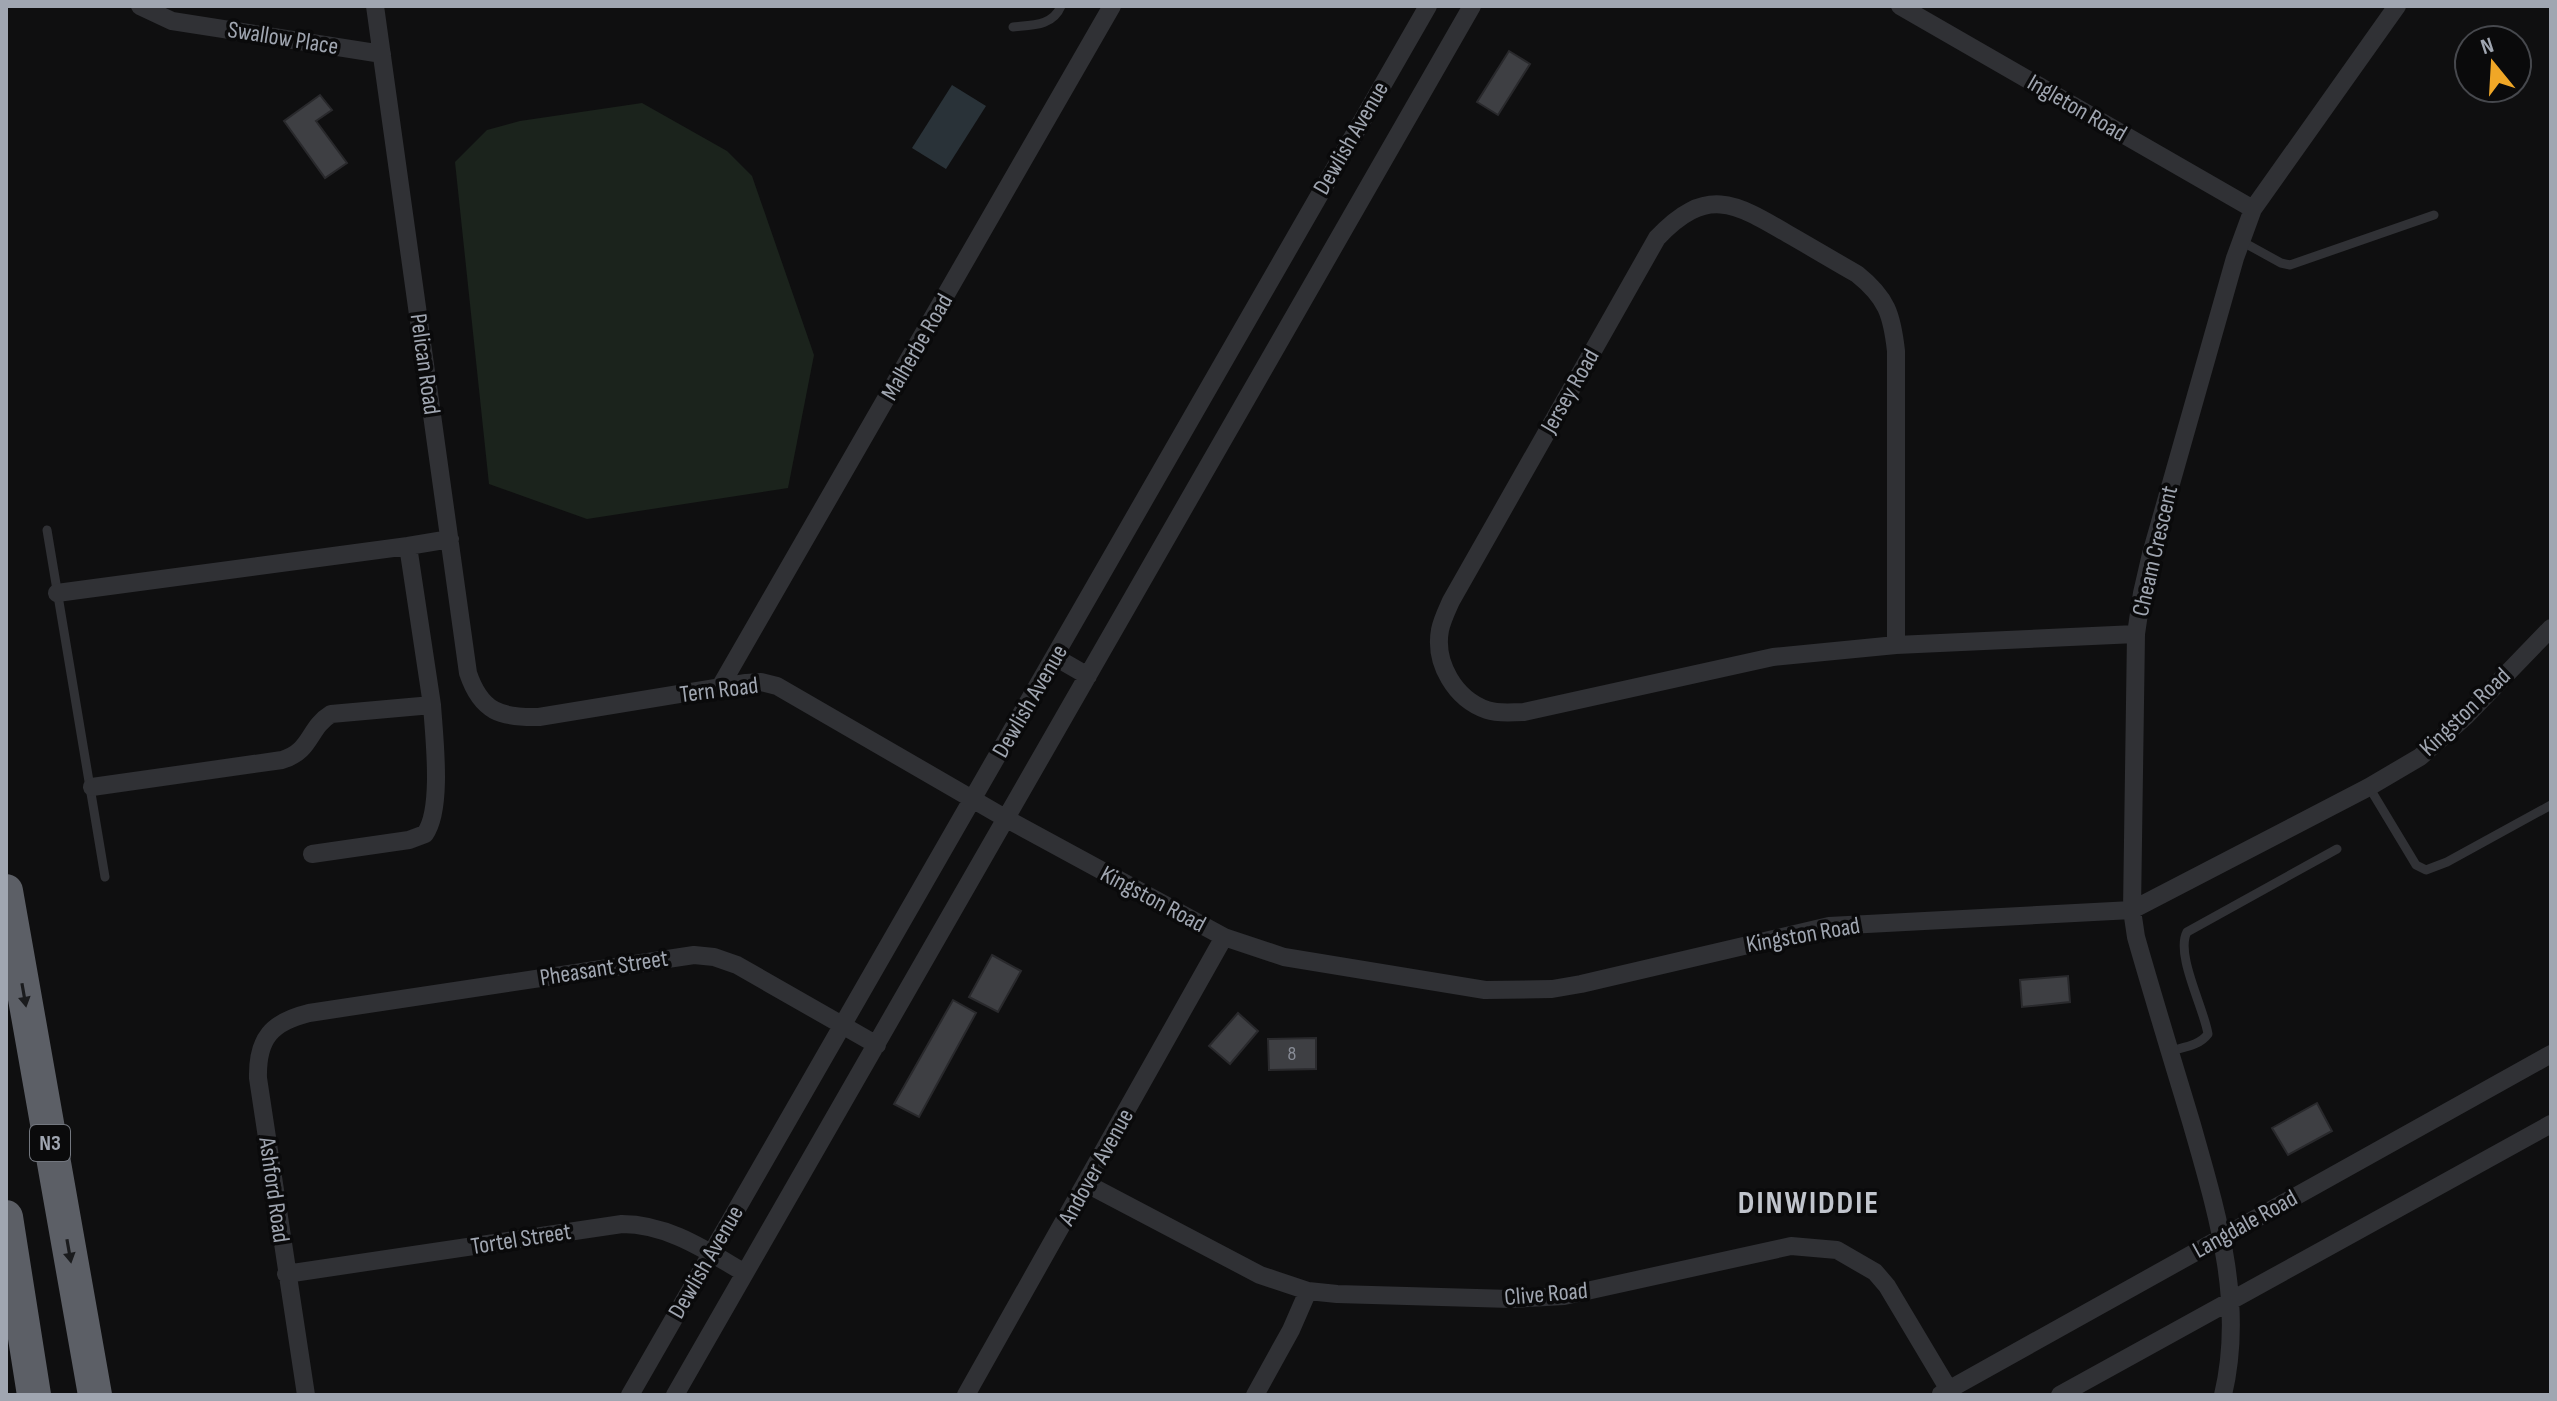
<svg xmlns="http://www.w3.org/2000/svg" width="2557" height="1401" viewBox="0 0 2557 1401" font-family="'Sofia Sans Condensed',sans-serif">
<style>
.green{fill:#1b231c}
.water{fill:#293238}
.building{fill:#3e3f43;stroke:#29292c;stroke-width:2}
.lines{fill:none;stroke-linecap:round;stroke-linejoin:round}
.service{stroke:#303135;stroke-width:9}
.minor{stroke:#303135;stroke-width:18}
.motorway{stroke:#5c5f66;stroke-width:34}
.oneway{fill:#1a1b1d}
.labels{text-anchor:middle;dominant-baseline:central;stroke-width:7;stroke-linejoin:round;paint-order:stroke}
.number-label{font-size:20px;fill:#888c96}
.shield{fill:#0a0a0b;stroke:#73777f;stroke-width:2}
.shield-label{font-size:22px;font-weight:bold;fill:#a0a6b1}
.street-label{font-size:24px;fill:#a0a6b1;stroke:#0a0a0b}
.district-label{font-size:32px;font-weight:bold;letter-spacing:2px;fill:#c1c5cd;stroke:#0a0a0b}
</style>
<rect width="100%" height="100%" fill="#0f0f10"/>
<!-- green -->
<path class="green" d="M642 103 727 151 752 176 814 355 788 488 587 519 489 484 455 162 487 130 520 121Z"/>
<!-- water -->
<path class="water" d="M952 85 986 106 946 169 912 148Z"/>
<!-- building -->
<path class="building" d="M1509 51 1530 64 1498 115 1477 102Z
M320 95 332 110 316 121 347 163 325 178 284 121Z
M992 955 1021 971 998 1012 969 997Z
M2068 976 2070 1002 2022 1007 2020 980Z
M953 1000 976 1013 919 1117 894 1104Z
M1238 1013 1258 1031 1230 1064 1209 1046Z
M1316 1038V1069L1269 1070 1268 1039Z
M2317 1103 2332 1131 2288 1155 2272 1128Z"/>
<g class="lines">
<!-- service -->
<path class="service" d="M1013 27C1032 25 1053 26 1061 6
M2241 241 2281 263 2290 265 2434 215
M47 530 105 877
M2369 787 2416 865 2426 870 2447 862 2551 805
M2170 1051C2184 1047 2199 1046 2208 1034 2204 1008 2175 954 2187 932L2337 849"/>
<!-- minor -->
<path class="minor" d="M140 6 172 21 382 54
M375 6 468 673C481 712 501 718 539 717L746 683 761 682 777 686 1005 818 1224 937 1284 957 1485 990 1552 989 1581 984 1829 926 2132 910 2369 787 2420 757 2466 716 2551 628
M1900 6 2253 209
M57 593 408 546
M1896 645V351C1892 315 1887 298 1857 274 1834 261 1811 247 1788 234 1734 202 1706 186 1657 238L1451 601C1447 610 1442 620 1440 630 1434 663 1455 699 1487 710 1499 714 1512 712 1524 712L1773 657 1896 645 2136 634
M1055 657 1088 676
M720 687 1112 6
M92 787 282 760C312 751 308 728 331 714L432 705 408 546 450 539
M312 854 409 840 425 834C443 809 434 736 432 705
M1087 1184 1260 1275 1308 1291 1337 1294 1511 1299 1564 1296 1791 1246 1837 1250 1875 1272 1887 1286 1952 1395
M286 1274 622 1224C668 1224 707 1251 745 1273
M1941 1394 2551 1054
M306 1395 258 1078C257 1038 272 1022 309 1013L694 955 714 957 737 965 877 1045
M630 1395 1428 6
M675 1395 1472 6
M966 1395 1224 937
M1255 1395 1291 1330 1308 1291
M2060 1395 2551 1124
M2223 1395C2245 1303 2217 1213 2192 1125 2173 1062 2154 1000 2136 937L2132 910 2136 634 2142 593 2151 554 2235 258 2253 209 2397 6"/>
<!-- motorway -->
<path class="motorway" d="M6 891 95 1395
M6 1217 34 1395"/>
</g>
<!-- one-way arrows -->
<defs><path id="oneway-solid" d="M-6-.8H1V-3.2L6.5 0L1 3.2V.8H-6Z" transform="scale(2)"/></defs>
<g class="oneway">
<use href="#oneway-solid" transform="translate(24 995) rotate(80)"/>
<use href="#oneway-solid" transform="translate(69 1251) rotate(80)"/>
</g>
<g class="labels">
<!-- number labels -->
<g class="number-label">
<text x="1292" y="1054">8</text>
</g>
<!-- shield labels -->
<rect class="shield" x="30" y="1125" width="40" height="36" rx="6"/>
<g class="shield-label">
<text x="50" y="1143">N3</text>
</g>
<!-- street labels -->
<g class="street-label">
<text transform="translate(283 38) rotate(9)">Swallow Place</text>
<text transform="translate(2077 108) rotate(30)">Ingleton Road</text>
<text transform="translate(1351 138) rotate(-60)">Dewlish Avenue</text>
<text transform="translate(917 347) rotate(-60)">Malherbe Road</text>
<text transform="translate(425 364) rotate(82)">Pelican Road</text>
<text transform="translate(1570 391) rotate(-60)">Jersey Road</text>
<text transform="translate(2155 551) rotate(-77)">Cheam Crescent</text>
<text transform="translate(719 690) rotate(-7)">Tern Road</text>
<text transform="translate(1030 701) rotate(-60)">Dewlish Avenue</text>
<text transform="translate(2465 712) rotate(-44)">Kingston Road</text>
<text transform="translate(1153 899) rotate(28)">Kingston Road</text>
<text transform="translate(1803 935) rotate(-10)">Kingston Road</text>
<text transform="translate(604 968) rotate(-9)">Pheasant Street</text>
<text transform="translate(1096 1167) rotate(-61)">Andover Avenue</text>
<text transform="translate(274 1190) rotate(82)">Ashford Road</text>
<text transform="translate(2245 1224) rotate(-29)">Langdale Road</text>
<text transform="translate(521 1239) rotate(-9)">Tortel Street</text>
<text transform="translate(706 1262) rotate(-60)">Dewlish Avenue</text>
<text transform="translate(1546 1294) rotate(-5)">Clive Road</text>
</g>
<!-- district labels -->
<g class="district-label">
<text x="1809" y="1203">DINWIDDIE</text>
</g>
</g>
<!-- border -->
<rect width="2557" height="1401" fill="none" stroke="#a0a6b1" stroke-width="16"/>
<!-- north arrow -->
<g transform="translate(2493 64) rotate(342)"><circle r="38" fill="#0a0a0b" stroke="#46484d" stroke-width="2"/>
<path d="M0-6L14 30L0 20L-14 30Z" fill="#f0a727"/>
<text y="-12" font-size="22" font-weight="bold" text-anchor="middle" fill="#a0a6b1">N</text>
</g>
</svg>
